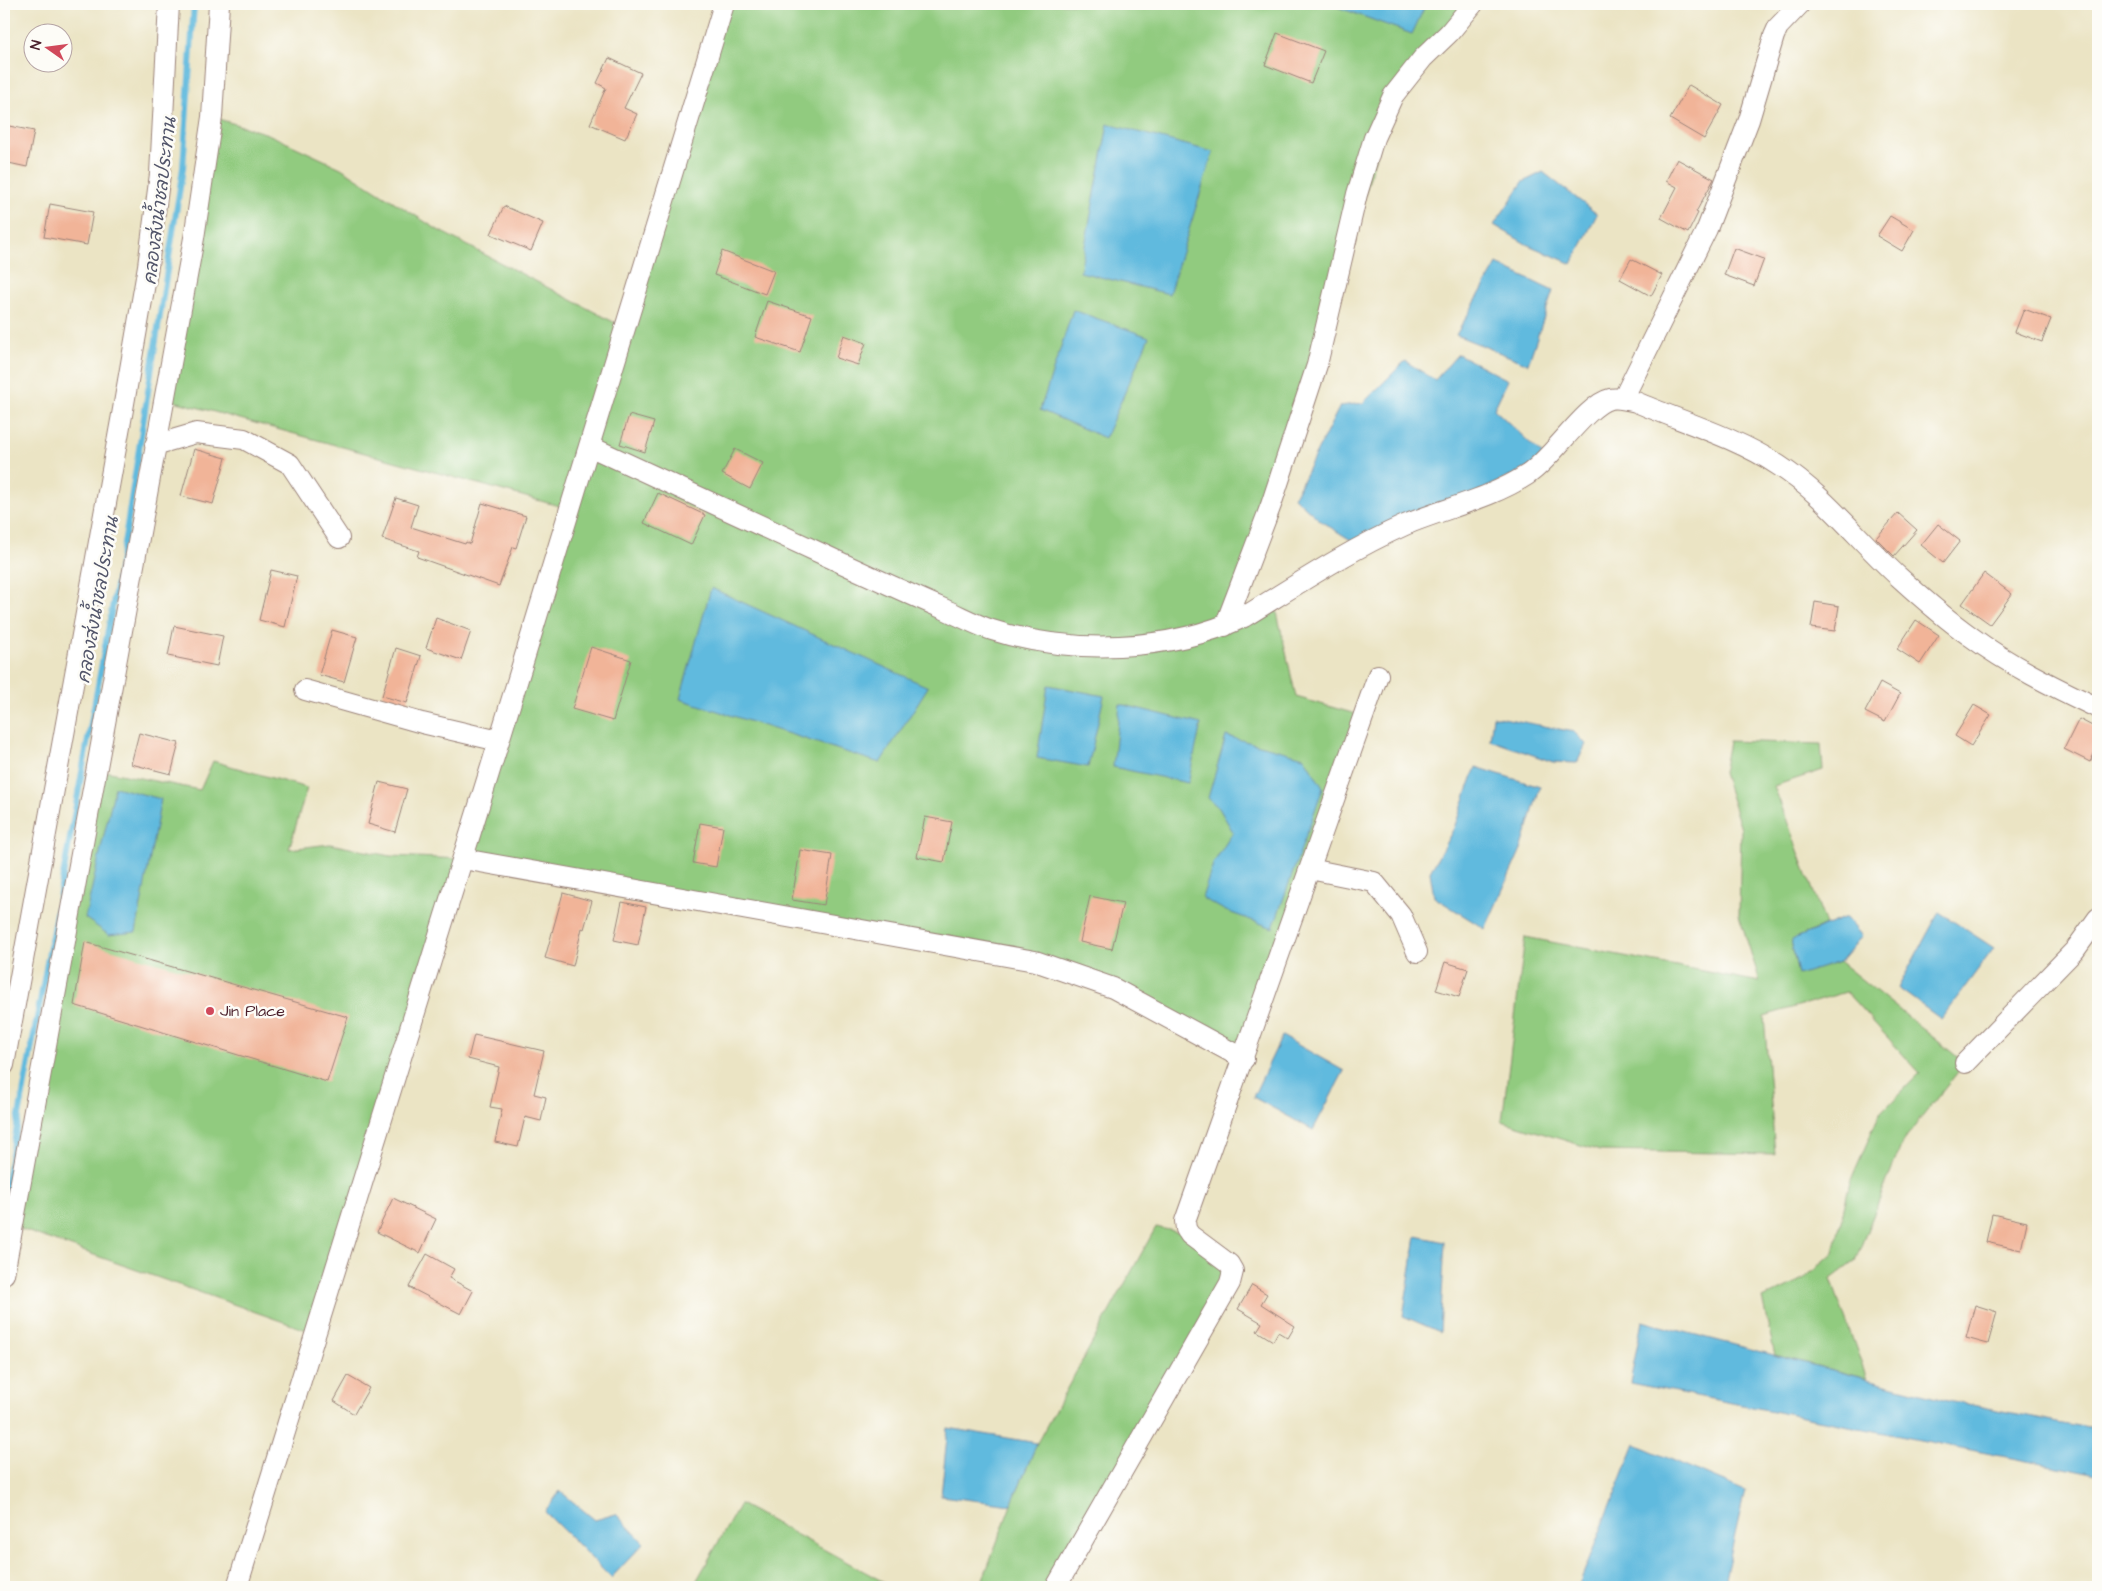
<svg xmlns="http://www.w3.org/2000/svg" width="2102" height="1591" viewBox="0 0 2102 1591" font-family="'Architects Daughter','Playpen Sans Thai',sans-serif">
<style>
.green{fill:#91cb7f;stroke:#6e7555}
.water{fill:#61bade;stroke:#566c84}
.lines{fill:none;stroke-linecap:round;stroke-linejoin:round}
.stream{stroke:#61bade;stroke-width:6}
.building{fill:#f1b498}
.minor-casing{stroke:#9a8278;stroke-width:22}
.minor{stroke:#fff;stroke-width:20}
.poi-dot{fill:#d1495b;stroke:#fdfcf7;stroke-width:2}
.labels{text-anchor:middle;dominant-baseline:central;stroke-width:5;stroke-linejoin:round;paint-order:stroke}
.poi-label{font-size:16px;fill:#4a1f2b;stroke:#fdfcf7;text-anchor:start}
.water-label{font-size:18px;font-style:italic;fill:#52556a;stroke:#fdfcf7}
</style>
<rect width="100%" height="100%" fill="#fdfcf7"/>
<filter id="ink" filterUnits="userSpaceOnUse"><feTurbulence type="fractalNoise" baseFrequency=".02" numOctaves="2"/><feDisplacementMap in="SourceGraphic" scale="10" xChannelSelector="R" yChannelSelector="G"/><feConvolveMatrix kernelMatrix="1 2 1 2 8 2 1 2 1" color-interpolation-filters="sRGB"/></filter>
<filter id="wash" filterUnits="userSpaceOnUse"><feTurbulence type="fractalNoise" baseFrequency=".0096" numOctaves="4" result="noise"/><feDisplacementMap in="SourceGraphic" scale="20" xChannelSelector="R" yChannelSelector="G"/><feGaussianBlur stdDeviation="1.12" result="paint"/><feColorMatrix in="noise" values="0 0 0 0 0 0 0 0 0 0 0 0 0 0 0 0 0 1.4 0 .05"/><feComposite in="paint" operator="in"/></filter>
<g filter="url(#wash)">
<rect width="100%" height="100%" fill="#ebe4c4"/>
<!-- green -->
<path class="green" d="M724 4H1473L1393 95 1317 365 1225 626 1274 599 1296 697 1363 716 1244 1059 1075 974 463 859 315 1333 12 1226 95 769 200 790 213 761 307 788 289 849 330 844 390 856 463 859 570 509 163 398 212 117 268 134 341 168 438 230 625 328Z
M1729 741 1821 744 1823 770 1774 786 1826 925 1791 940 1798 974 1840 962 1965 1063 1903 1141 1855 1261 1831 1279 1867 1379 1775 1355 1762 1299 1805 1278 1834 1252 1850 1182 1879 1115 1920 1073 1846 992 1764 1016 1775 1154 1600 1151 1502 1121 1525 937 1760 982 1739 915 1741 829 1723 773Z
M1156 1227 1190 1235 1233 1271 1056 1587H980L1011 1505 1037 1443Z
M740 1504 893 1587H693Z"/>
<!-- water -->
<path class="water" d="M1329 4H1426L1412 34Z
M1108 124 1213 152 1169 294 1080 272Z
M1543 172 1597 214 1572 264 1526 244 1494 225 1523 182Z
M1497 264 1553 291 1528 364 1456 335Z
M1073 310 1149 337 1105 438 1040 410Z
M1458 354 1508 380 1494 409 1547 459 1362 547 1322 522 1294 497 1340 406 1363 403 1405 361 1435 380Z
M711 588 928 687 880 763 680 699Z
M1048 685 1104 696 1088 767 1037 758Z
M1120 704 1201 724 1188 783 1113 767Z
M1493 716 1574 732 1586 744 1577 763 1553 762 1490 740Z
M1226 736 1304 757 1323 788 1273 928 1226 911 1202 898 1213 864 1233 832 1219 808 1208 798Z
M1476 767 1540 787 1522 847 1485 929 1434 897 1430 872 1454 828Z
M115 787 161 799 136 932 109 935 85 918Z
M1939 912 1994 948 1941 1019 1898 988Z
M1846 917 1862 936 1840 962 1798 975 1791 940Z
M1282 1036 1344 1071 1313 1130 1253 1097Z
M1416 1236 1445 1242 1440 1332 1403 1316Z
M1642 1321 1948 1400 2098 1430V1475L1630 1383Z
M948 1428 1037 1443 1011 1505 941 1496Z
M1635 1444 1745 1491 1723 1587H1578Z
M560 1491 595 1520 616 1514 644 1543 611 1578 545 1512Z"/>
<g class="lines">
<!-- stream -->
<path class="stream" d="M4 1198 126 532 183 168 194 4"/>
</g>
<g id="blocks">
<!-- building -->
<path class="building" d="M1277 33 1324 51 1311 83 1265 65Z
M609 58 641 73 624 108 637 114 625 139 590 124 606 88 597 83Z
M1689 85 1723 105 1704 139 1670 119Z
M4 125 34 131 27 167 4 162Z
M1677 159 1714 179 1696 212 1698 213 1688 233 1661 218 1677 187 1666 181Z
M50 204 93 212 87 245 44 237Z
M504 206 543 223 531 251 491 234Z
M1890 216 1914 230 1902 251 1877 236Z
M1734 248 1764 259 1754 286 1724 275Z
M722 251 774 271 765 294 714 275Z
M1631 259 1662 275 1651 296 1620 279Z
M767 301 812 316 800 352 755 337Z
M2024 309 2051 319 2042 342 2015 332Z
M844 335 866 343 858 365 836 358Z
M629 415 654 422 645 452 620 444Z
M194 449 226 458 213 504 181 496Z
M735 449 763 463 750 489 722 474Z
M658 493 705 515 691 545 644 523Z
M396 498 418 505 411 527 465 544 466 542 470 544 482 503 526 516 516 548 513 547 499 586 417 557 419 551 382 539Z
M1898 513 1917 530 1894 556 1876 538Z
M1938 524 1960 541 1943 563 1921 545Z
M271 570 297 576 285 627 259 620Z
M1984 573 2012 594 1990 624 1962 604Z
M1815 602 1839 606 1835 631 1811 628Z
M436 618 471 631 461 660 426 648Z
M1916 620 1939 635 1920 664 1897 649Z
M174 626 223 636 217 666 168 656Z
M332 630 357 637 344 682 319 675Z
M591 647 631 660 613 721 572 709Z
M396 648 421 656 407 703 382 696Z
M1880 683 1900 694 1885 722 1865 712Z
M1974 705 1991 715 1971 746 1955 736Z
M2079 719 2098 729V746L2090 762 2064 749Z
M139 733 179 743 171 774 131 764Z
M379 782 407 789 395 832 368 824Z
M925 817 952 822 944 862 917 857Z
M700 823 723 827 716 867 693 863Z
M800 850 832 855 824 905 792 900Z
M563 893 592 901 584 929 582 928 573 966 545 958Z
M1090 896 1123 903 1112 949 1080 942Z
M622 902 646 907 638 945 614 940Z
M85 942 348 1017 327 1082 74 1005Z
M1445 962 1468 969 1459 997 1436 990Z
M474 1035 544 1051 534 1094 546 1097 541 1121 525 1117 518 1147 495 1142 502 1109 490 1107 499 1067 468 1059Z
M393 1198 436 1219 420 1253 377 1232Z
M1992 1214 2027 1222 2021 1250 1986 1242Z
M427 1254 454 1269 449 1278 473 1291 461 1314 409 1287Z
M1252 1285 1267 1294 1261 1304 1295 1326 1288 1338 1278 1332 1273 1341 1257 1331 1262 1323 1238 1309Z
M1975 1305 1997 1312 1988 1344 1966 1338Z
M348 1376 369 1388 354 1414 334 1401Z"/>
</g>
</g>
<g filter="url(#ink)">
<use href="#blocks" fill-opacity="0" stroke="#9a8278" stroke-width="1"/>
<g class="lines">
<defs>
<path id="minor" d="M1623 399 1707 229 1749 120 1774 36 1778 27 1800 4
M155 445 196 433 244 439 290 464 339 538
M589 446C666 482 743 517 820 553 861 572 902 591 944 609 960 616 976 625 992 630 1070 655 1170 652 1244 617 1296 585 1349 550 1405 525 1445 508 1490 499 1527 475 1552 459 1587 404 1610 399 1618 397 1628 400 1636 402 1683 422 1735 437 1778 465 1825 495 1859 541 1900 578 1922 598 1946 619 1970 636 2009 665 2054 687 2098 708
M1225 626 1271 505 1317 365 1357 194 1374 138 1393 96 1423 58 1449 33 1473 4
M305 690 422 723 499 741
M463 859 1035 961 1113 988 1244 1059
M1310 869 1374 882 1401 915 1417 952
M1965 1063 2075 950 2098 918
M4 1065 122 415 148 266 160 174 169 4
M4 1274 194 238 212 117 219 4
M237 1587 499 741 724 4
M1056 1587 1230 1283 1233 1271 1229 1264 1190 1235 1186 1229 1185 1221 1378 675"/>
</defs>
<!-- minor casing -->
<use href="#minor" class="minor-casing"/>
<!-- minor -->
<use href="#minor" class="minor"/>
</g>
</g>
<!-- markers -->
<circle class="poi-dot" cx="210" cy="1011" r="5"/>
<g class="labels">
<!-- poi labels -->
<g class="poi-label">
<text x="220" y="1011">Jin Place</text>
</g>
<!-- water labels -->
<g class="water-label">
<text transform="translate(160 201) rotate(-83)">คลองส่งน้ำชลประทาน</text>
<text transform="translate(98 600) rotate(-80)">คลองส่งน้ำชลประทาน</text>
</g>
</g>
<!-- margin -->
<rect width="2102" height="1591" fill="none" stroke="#fdfcf7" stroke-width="20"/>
<!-- north arrow -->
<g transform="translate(48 48) rotate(284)"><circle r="24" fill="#fdfcf7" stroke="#b5a4a5"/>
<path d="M0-4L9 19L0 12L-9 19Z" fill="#d1495b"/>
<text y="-8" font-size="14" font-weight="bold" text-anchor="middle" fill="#4a1f2b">N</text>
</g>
</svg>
